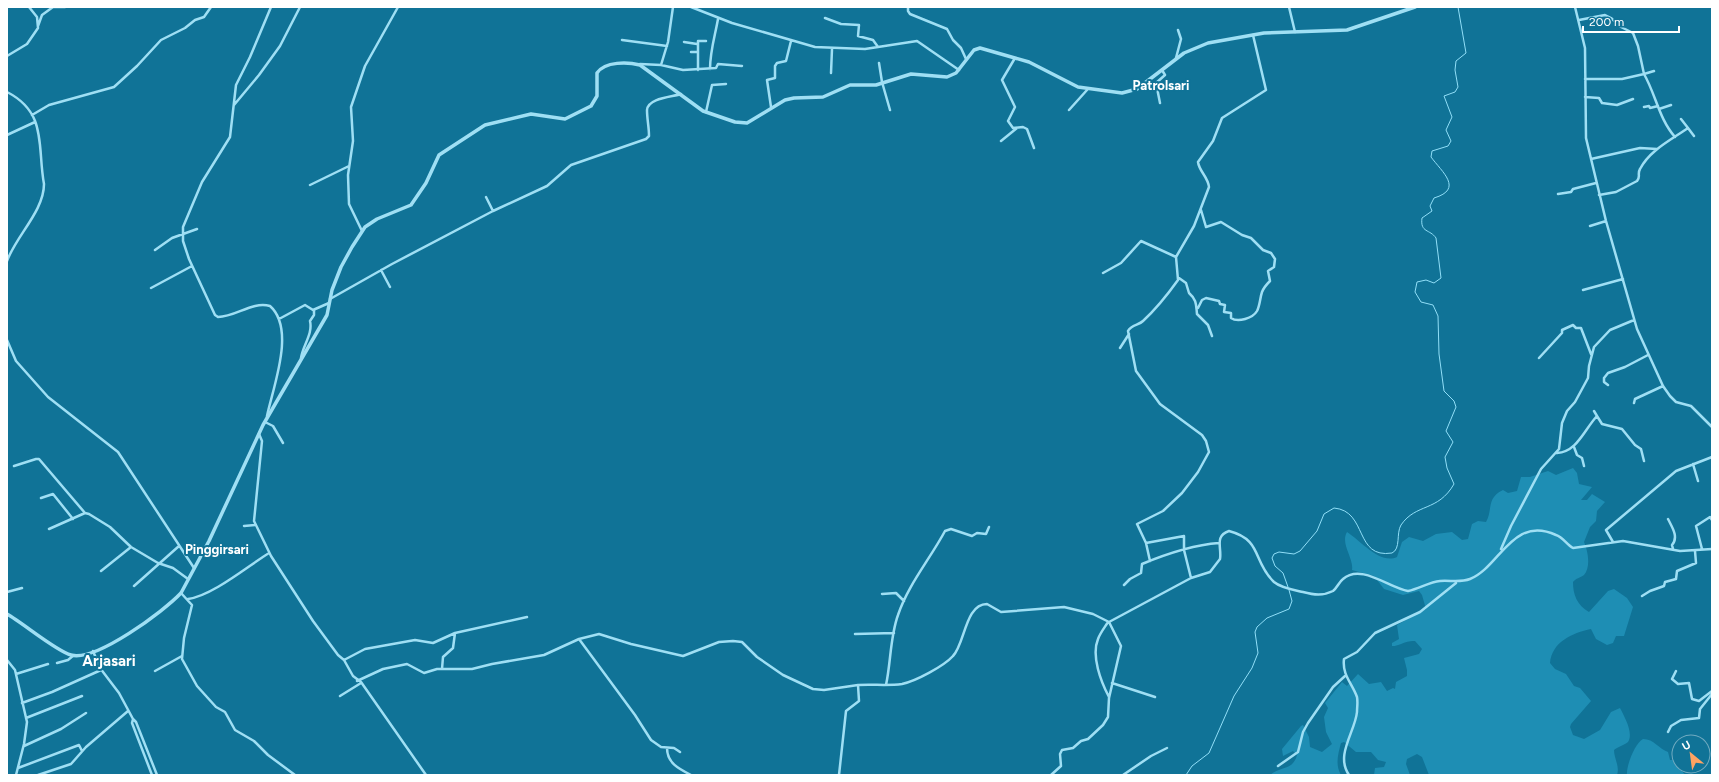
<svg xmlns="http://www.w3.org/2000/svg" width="1719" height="782" viewBox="0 0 1719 782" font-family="Figtree,sans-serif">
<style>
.green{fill:#1e8eb4}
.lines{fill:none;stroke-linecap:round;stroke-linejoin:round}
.stream{stroke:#91dff8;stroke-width:1}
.minor{stroke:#9fdff4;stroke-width:2.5}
.tertiary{stroke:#9fdff4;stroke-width:3.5}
.labels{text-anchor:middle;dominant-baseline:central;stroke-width:4;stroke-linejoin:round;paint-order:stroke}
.quarter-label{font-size:13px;font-weight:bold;fill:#fff;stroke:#107397}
.district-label{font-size:15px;font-weight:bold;fill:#fff;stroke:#107397}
</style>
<rect width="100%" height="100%" fill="#107397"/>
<!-- green -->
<path class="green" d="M1573 468 1577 473 1579 484 1592 487 1581 500H1587L1592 494 1605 502 1597 511 1596 521 1590 527 1584 542C1588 551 1591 567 1584 575 1580 578 1576 578 1573 582 1573 595 1577 605 1589 612L1608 591 1614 589 1627 598 1633 607 1624 636H1616L1613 643 1607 645 1596 639 1591 629C1572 633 1552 642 1550 663L1555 669 1566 674 1574 686 1580 688 1591 701 1571 724 1570 727 1573 735 1584 739 1600 730 1611 712 1620 708C1624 716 1634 733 1628 742 1625 745 1617 747 1614 750 1614 758 1620 767 1617 775H1429L1422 757 1417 754 1407 759 1406 764 1410 775H1374L1375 768 1384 767 1386 762 1378 760 1371 752H1356L1344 742 1341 743C1338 754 1335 765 1341 775H1270C1280 766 1293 771 1297 755L1293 751 1283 756 1282 749 1301 726 1303 725 1309 737 1310 747 1322 752 1332 744 1326 732 1324 717 1328 708 1325 703 1342 682 1347 686 1358 674 1369 684 1381 682 1387 691 1393 688 1395 689 1396 682 1407 676V670L1404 658 1419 654 1422 649 1415 641C1406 640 1400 646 1392 646V643L1399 639 1397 625 1426 609 1422 595 1419 591 1403 595 1384 589 1374 576 1352 570C1354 558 1340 544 1347 532 1360 540 1380 565 1397 557L1402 542 1409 537 1423 541 1436 534 1452 532 1462 540 1468 539 1472 524 1478 521 1486 522C1493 510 1486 498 1503 490L1508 493 1517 491 1521 477H1530L1548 471 1556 475Z
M1643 739C1654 739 1659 749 1668 752L1670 760H1674L1685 775H1627C1626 766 1635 743 1643 739Z"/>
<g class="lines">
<!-- stream -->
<path class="stream" d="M1288 587 1283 573 1275 566 1272 558 1274 554 1279 552 1294 554 1300 551 1317 531 1324 514 1334 508C1368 511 1354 559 1392 553 1401 549 1396 533 1401 525 1416 503 1438 512 1454 484L1447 468 1445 457 1453 442 1446 431 1456 407 1454 401 1444 391 1439 354 1438 316 1433 305 1421 302 1415 292 1417 282 1426 280 1434 283 1441 278 1436 238C1430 229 1420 233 1422 218L1432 211 1430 206 1434 198C1464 189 1442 172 1431 157L1432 151 1448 146 1451 141 1446 130 1452 117 1444 96 1455 92 1458 87 1455 70 1456 61 1466 53 1458 7
M1186 775 1192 766 1209 753 1234 696 1252 668 1258 653 1255 632 1257 627 1267 618 1289 609 1292 601 1289 590"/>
<!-- minor -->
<path class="minor" d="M53 7H65
M673 7 668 42 661 65 683 70 716 68 718 64 742 66
M691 7 732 23 815 47 865 49 917 41 959 70
M908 7V11L910 14 947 29 953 40 961 48 966 59
M1289 7 1295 32
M1575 7 1585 48 1586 138 1606 221 1637 329 1663 386 1670 396 1676 402 1691 406 1712 427
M825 18 841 24 859 25 858 36 873 40 878 47
M1579 20 1605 15 1611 18 1621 27 1633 33 1638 46 1644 74 1622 79H1585
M38 26 42 15 53 7
M622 40 667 46
M684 42 697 44
M691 52H697
M7 56 27 44 38 28 37 17 29 7
M1015 58 1002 80 1015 107 1008 121 1013 128 1023 127 1027 129 1034 148
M1176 58 1181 39 1178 30
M879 63 882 82 890 110
M640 64 661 65
M710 69C710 51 715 36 718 19
M698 70V41H706
M1654 71 1644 74C1656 95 1659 119 1675 137
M831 73 832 49
M7 92C48 113 37 147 44 184 44 211 16 236 7 261
M1585 97 1599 98 1602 103 1617 105 1633 99
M1160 103 1156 83 1165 75 1162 70
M234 105 259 75 280 46 300 7
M771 107 767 80 775 78V66L777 63 786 61 791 41
M1644 107 1649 106 1650 108 1658 106
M1659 109 1671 105
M1069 110 1087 90
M706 112 712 85 726 84
M32 115 49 105 114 87 137 66 161 40 185 28 195 20 204 17 211 7
M1681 119 1688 128
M7 135 35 122
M1001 141 1017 128
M1591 159 1640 148 1657 149
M310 185 349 166
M1558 194 1571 192 1573 189 1596 183
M1599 195 1616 192 1637 181C1641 177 1637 174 1640 169 1650 150 1671 140 1688 128L1694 136
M486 197 493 211
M1590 226 1606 221
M362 231 349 204 348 175 353 141 351 107 365 66 398 7
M155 250 172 238 197 229
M381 270 390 287
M1103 273 1121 263 1141 241 1176 257
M1179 278 1186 283 1189 293C1197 300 1196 305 1197 314L1208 325 1212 336
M151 288 192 266
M1583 290 1623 279
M330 299 392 264 493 211 547 186 571 165 646 139 649 136C649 127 647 119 647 110 648 98 672 97 681 94
M1198 308 1202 300 1206 298 1219 301 1220 304 1225 305 1224 312 1231 313V318C1238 323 1253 318 1257 311 1260 305 1260 298 1262 292 1264 287 1267 284 1270 281L1268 271 1274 267 1275 259 1271 253 1263 250 1251 238 1242 235 1221 222 1206 227 1201 210
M279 319 305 305 313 310 329 303
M7 340 16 361 48 397 118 452 194 568
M1120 348 1129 334
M301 358C303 345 313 334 310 321L314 315V310
M1539 358 1562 333V330L1573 325 1576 328H1581L1591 354
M1608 385 1604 382V378L1608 373 1625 367 1648 355
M1634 403 1635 399 1663 386
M1594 411 1597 416
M267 416C273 387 296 329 270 306 252 301 236 317 218 317L215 315 189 259 183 241V227L202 182 230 137 236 85 250 57 271 7
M265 422 273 426 283 443
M259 434 262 441 254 521 271 556 313 621 338 655 344 660 353 676 361 682 426 775
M1574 447 1577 455 1582 458 1584 466
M1557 453C1577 452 1584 430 1597 416L1602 424 1622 429 1635 445 1641 449 1644 461
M1693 464 1698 481
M14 466 36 459H39L85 513
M41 498 53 494 73 519
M1668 519C1672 527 1679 537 1672 545L1673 549
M244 526 255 525
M49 529 85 513 89 514 110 527 131 547 158 563 173 568 188 579
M1613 542 1606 530 1676 471 1712 457
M1146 543 1150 561
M1501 549 1511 526 1541 469 1559 449 1562 423 1567 411 1575 402 1588 378 1589 366 1594 347 1610 330 1634 320
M1702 549 1696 526 1710 517 1712 520
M101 571 131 547
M1191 578 1184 550V536L1146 543 1137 524 1163 511 1182 493 1198 472 1209 452 1206 441 1202 435 1160 404 1136 371 1128 331C1131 325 1139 325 1143 321 1156 309 1168 294 1178 280L1176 257 1194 226 1209 187C1208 177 1199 171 1198 162L1213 141 1222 118 1266 90 1253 35
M1124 585 1130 579 1141 573 1142 564C1166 554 1192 545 1219 543
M134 586 179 546
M7 592 22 588
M181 593 192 605 184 638 182 659 197 686 216 707 225 712 235 730 254 741 268 755 295 775
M882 594 896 593 904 601
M1642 596 1650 591 1664 586 1665 582 1676 579 1677 571 1696 563 1695 551
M188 599C212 596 248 566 269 553
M1108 622C1105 627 1100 633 1098 639 1091 656 1101 682 1109 697
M855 634 894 633
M579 639 635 715 651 740 661 747 674 748 680 752
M93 651 100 668 119 693 133 719 136 722 157 775
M7 660 15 670 27 722 24 744 16 775
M344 660 365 649 415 640 433 643 455 633
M57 663 68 660 74 655
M442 669 443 657 453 648 455 633 527 617
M155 671 182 656
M1676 671 1672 679 1678 684 1689 683 1692 699 1699 701 1712 691
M16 674 48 664
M357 681 383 669 407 664 424 673 437 669H472L492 664 544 655 579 639 599 634 631 644 683 656 719 642 733 641 742 642 757 657 783 675 813 689 824 690 858 685
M1112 683 1155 697
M886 685C891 662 890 637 898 615 908 585 930 559 945 531L951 529 972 536 977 533 986 534 989 527
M340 696 361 683
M22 703 52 692 101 670
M26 718 82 696
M133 719 132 723 152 775
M1668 732 1671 726 1681 720 1699 718 1700 709 1712 694
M24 746 61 729 86 713
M667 748C667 763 679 769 691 775
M1278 766 1298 752 1303 732 1308 723 1333 687 1345 676
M18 768 79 745 82 751
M38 775 71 764 86 747 128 711
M839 775 846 711 859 701 858 685C873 684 887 686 902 684 916 681 944 666 953 656 965 644 965 604 987 604L1001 612 1064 607 1093 614 1109 622 1191 578 1210 572 1220 559C1222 548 1214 536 1229 531 1263 540 1252 561 1274 582 1281 588 1294 590 1303 592 1314 595 1323 596 1333 591 1337 588 1339 582 1343 579 1361 563 1389 588 1408 591 1419 589 1429 582 1440 581 1450 580 1460 583 1470 579 1500 567 1512 515 1556 535 1563 537 1567 545 1573 548L1623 541 1680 551 1712 549
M1051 775 1061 766 1060 754 1062 750 1073 748 1081 741 1088 739 1103 725 1108 717 1109 698 1121 646 1109 622
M1123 775 1151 756 1167 748
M1349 775C1335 755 1355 732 1357 712 1357 707 1358 702 1357 697 1352 683 1342 675 1344 659L1357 652 1375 633 1420 612 1456 583"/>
<!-- tertiary -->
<path class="tertiary" d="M7 614C23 623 56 651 71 655 96 662 164 611 181 593L209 541 263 425 327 315 332 290 341 267 352 247 365 227 377 219 411 205 426 183 439 155 485 125 531 114 565 119 591 106 597 96V73C605 61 628 62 640 65L703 111 735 122 747 123 785 100 794 98 823 97 850 85H876L911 74 947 77 956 73 974 50 980 48 1029 62 1078 87 1122 93 1137 89 1184 53 1208 43 1264 33 1347 30 1415 7"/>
</g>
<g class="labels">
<!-- quarter labels -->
<g class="quarter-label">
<text x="1161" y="85">Patrolsari</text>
<text x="217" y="549">Pinggirsari</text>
</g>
<!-- district labels -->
<g class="district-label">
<text x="109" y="661">Arjasari</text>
</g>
</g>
<!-- border -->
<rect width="1719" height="782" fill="none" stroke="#ffffff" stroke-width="16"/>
<!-- north arrow -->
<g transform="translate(1691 754) rotate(331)"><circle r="19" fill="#107397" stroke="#70abc1"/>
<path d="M0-3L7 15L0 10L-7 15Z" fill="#ffa362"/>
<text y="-6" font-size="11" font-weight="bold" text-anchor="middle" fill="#ffffff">U</text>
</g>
<!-- scale -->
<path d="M1583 26v6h96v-6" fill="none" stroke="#ffffff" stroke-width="2"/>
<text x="1589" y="26" font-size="12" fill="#ffffff" stroke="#107397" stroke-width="3" paint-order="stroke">200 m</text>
</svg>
